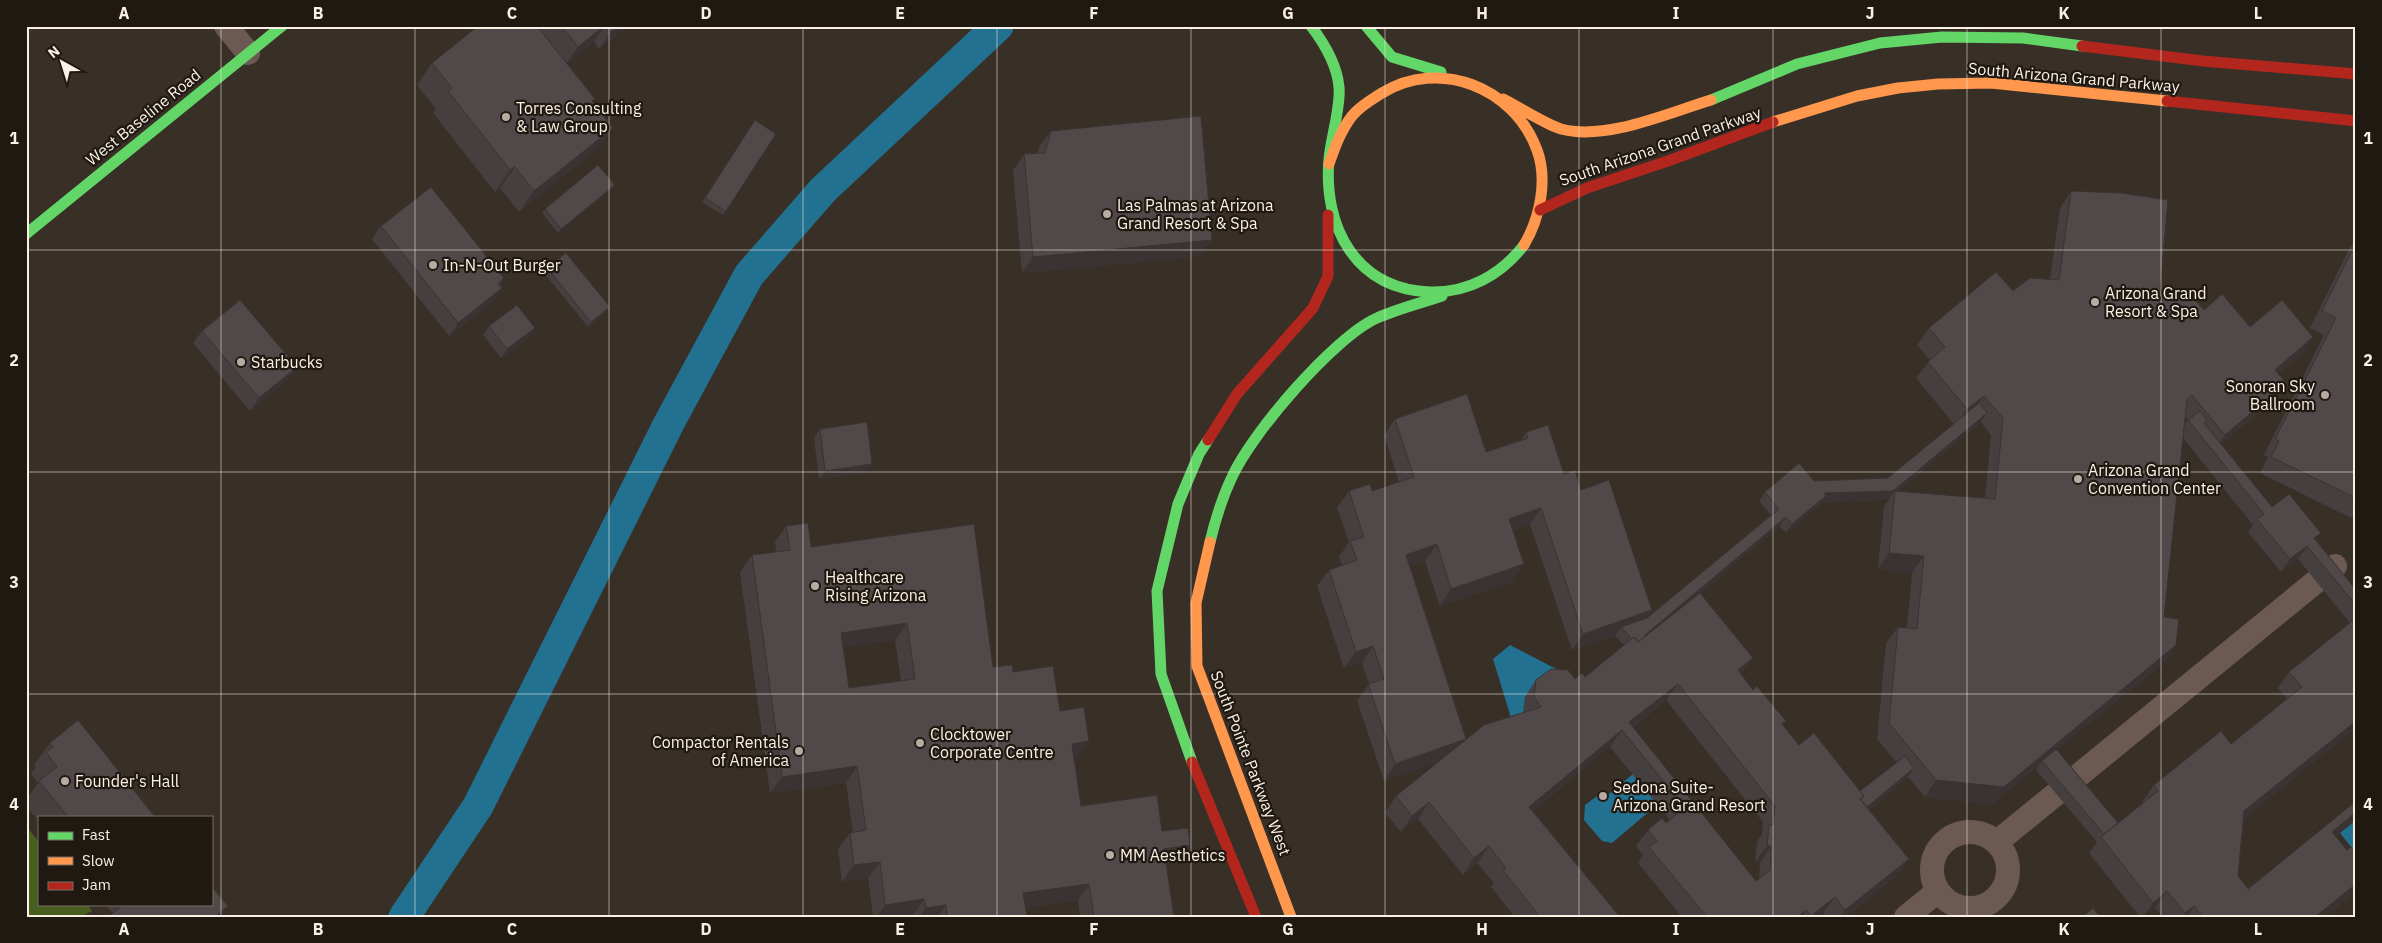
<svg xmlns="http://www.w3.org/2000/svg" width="2382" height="943" viewBox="0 0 2382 943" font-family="'IBM Plex Sans',sans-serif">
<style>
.green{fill:#485e1f}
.water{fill:#227191}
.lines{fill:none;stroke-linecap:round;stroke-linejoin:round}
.canal{stroke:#227191;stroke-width:31}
.street{stroke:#6c5a52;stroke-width:24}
.fast{stroke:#63d668;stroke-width:11}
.slow{stroke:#ff974d;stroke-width:11}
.jam{stroke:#b3261e;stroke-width:11}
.wall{fill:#463f3f;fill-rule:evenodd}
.shaded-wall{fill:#393333}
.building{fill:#514949;stroke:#393333;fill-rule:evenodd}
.grid{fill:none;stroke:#faf0e6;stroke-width:1;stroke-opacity:0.55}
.poi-dot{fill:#b6aca3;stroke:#201912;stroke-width:2}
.labels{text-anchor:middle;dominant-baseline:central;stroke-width:4.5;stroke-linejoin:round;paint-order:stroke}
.street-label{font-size:16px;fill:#faf0e6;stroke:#201912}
.poi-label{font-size:16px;fill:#faf0e6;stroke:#201912;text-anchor:start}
.neatline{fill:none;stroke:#faf0e6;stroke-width:2}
.grid-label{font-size:16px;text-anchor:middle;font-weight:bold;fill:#faf0e6}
</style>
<rect width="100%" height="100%" fill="#382f27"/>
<!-- green -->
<path class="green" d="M26 826 39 842V904H87L92 911 80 917H26Z"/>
<!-- water -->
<path class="water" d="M1510 645 1564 673 1522 713 1511 718 1493 659Z
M1633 774 1658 804 1612 843 1602 841 1584 820 1585 805 1597 796 1604 798Z
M2356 820V853L2340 833Z"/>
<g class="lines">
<!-- canal -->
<path class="canal" d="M404 917 478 806 669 423 749 275 823 190 998 26"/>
<!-- street -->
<path class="street" d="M226 26 248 53
M1932 870a38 38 0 1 1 76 0a38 38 0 1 1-76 0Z
M1997 842 2335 566
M1906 917 1938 891"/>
<!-- fast -->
<path class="fast" d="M1311 26C1324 43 1337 65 1339 87 1341 107 1331 137 1329 159 1323 226 1355 289 1430 292 1468 293 1501 275 1524 245
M1366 26 1392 57 1441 72
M1711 100 1797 64 1880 43 1942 37 2023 38 2082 46
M26 234 282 26
M1210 542C1215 521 1222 498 1232 477 1251 434 1334 337 1377 318 1397 309 1421 303 1442 296
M1192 762 1161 674 1157 591 1178 504 1199 454 1208 440"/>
<!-- slow -->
<path class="slow" d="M1503 99C1519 107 1545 124 1561 129 1606 141 1668 113 1711 100
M1773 122 1857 96 1898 88 1938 84 1991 83 2167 101
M1329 164C1335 147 1341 130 1352 116 1360 106 1371 100 1382 93 1439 58 1514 87 1537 150 1548 180 1540 218 1524 245
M1210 542 1196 603 1197 666 1291 917"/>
<!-- jam -->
<path class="jam" d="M2082 46 2203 61 2356 74
M2167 101 2356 121
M1540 210 1587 188 1668 161 1773 122
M1208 440 1237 394 1313 308 1328 276V215
M1192 762 1256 917"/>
</g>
<!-- wall -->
<path class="wall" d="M537 26H628L599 49 594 42 567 63Z
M432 63 595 99 592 102 613 128 597 149 519 212 500 188 495 192 433 113 436 109 417 85Z
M755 120 776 134 723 215 702 202Z
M1051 131 1212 240 1200 256 1022 273 1013 171 1024 154 1038 153 1039 147Z
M615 185 611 189 558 233 542 213 545 209Z
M2071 191 2160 291 2204 310 2250 327 2302 354 2278 374 2274 399 2221 445 2272 507 2316 540 2356 590V736L2352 731 2244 819 2238 876 2248 889 2356 801V820L2336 836 2347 850 2356 852V888L2351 896 2324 917H2163L2155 908 2144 917H2140L2089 853 2097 842 2036 770 2039 765 1992 804 1925 797 1908 777 1869 810 1909 859 1897 875 1846 917H1826L1823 913 1819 917H1682L1638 863 1643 855 1636 846 1648 830 1666 823 1670 820 1610 747 1533 811 1620 917H1515L1491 887 1494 883 1477 863 1463 875 1418 819 1401 832 1385 813 1396 796 1440 761 1384 781 1357 701 1369 684 1362 663 1344 668 1317 586 1329 570 1342 566 1339 557 1349 542 1337 508 1349 491H1372L1399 482 1384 435 1395 419 1486 452 1521 440 1526 432 1564 474 1581 490 1652 610 1647 618 1771 515 1759 501 1765 492 1814 481 1888 478 1954 424 1916 378 1930 360 1917 345 1929 328 2013 291 2050 279 2060 208ZM2185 417 2188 420 2184 424ZM1981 422 1991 435 1985 498 1898 491ZM2183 438 2253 525 2248 532 2281 572 2298 559 2350 623 2289 672 2278 688 2287 699 2231 744 2154 785 2142 802 2143 803 2118 823 2057 750 2165 662 2176 645 2164 617ZM1891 496 1884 507 1878 569 1912 573 1907 628 1898 627 1886 643 1877 739 1897 763 1860 791 1799 745 1753 690 1741 675 1700 593 1780 526 1786 533 1820 505 1822 502 1886 500ZM1530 524 1572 650 1615 636 1624 645 1585 677 1575 679 1536 680 1525 697 1523 713 1466 739 1410 566 1425 561 1440 606 1513 581V530ZM1666 700 1763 822 1762 834 1757 842 1755 862 1760 863 1759 879 1756 881 1633 727Z
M381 226 504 278 499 285 502 288 493 301 449 336 372 239Z
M2356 239V512L2351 518 2260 473 2268 457 2264 455 2324 335 2310 328 2350 247Z
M547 268 607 311 588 327 544 273Z
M489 326 529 337 501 358 483 335Z
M202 331 288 380 250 411 193 343Z
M820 429 872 464 866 473 819 479 814 438Z
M786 526 811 547 993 667 1013 672 1060 711 1089 741 1078 758H1074L1081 806 1162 831 1190 845 1178 861 1166 863 1174 917H1080L1078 900 1025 908 1027 917H913V916L905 917H873L868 878 842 882 838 849 850 833 853 832 846 783 770 793 740 572 752 555 776 552 775 542ZM895 640 901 681 849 688 843 647Z
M50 743 155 817H39V822L26 806V800L38 783 31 774 36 767 34 765Z
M105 904H211L228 906 220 917H108L113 913Z"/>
<!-- shaded-wall -->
<path class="shaded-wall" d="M32 26H40L26 38V31Z
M604 26 594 42 567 63 578 47Z
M619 26H628L599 49 611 32Z
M613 128 597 149 519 212 534 191Z
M515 167 500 188 495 192 510 170Z
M615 185 611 189 558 233 561 229Z
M1212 240 1200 256 1022 273 1033 257Z
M502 288 493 301 449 336 458 323Z
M610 307 607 311 588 327 591 322Z
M535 328 529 337 501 358 507 349Z
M2313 337 2302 354 2263 386 2275 370Z
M297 367 288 380 250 411 259 398Z
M2286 383 2274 399 2214 451 2225 435Z
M1984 396 1972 412 1956 426 1967 409Z
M1987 413 1981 422 1895 493V491L1891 496 1886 500 1822 502 1820 505 1786 533 1792 524 1824 493 1893 491Z
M872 464 866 473 819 479 825 471Z
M1541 508 1530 524 1498 535 1509 519Z
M1786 517 1780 526 1639 644 1645 635Z
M1437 544 1425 561 1395 571 1406 555Z
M2307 546 2298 559 2281 572 2290 559Z
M1889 553 1924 556 1912 573 1878 569Z
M1524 564 1513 581 1440 606 1451 589Z
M1652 610 1641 627H1621L1615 636 1572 650 1583 634Z
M907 623 895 640 830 649 841 633Z
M2176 645 2165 662 2043 762 2042 761 2039 765 1992 804 1925 797 1936 780Z
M1373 646 1362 663 1344 668 1356 652Z
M1753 658 1741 675 1738 670Z
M1678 684 1666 700 1624 733 1629 722Z
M2356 721V726L2352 731 2233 828 2244 811Z
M1622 730 1610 747 1518 823 1529 807Z
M1466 739 1455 756 1384 781 1395 764Z
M1089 741 1078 758 1061 760 1072 744Z
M857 766 846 783 770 793 782 777Z
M1914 768 1908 777 1854 822 1860 813Z
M1429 802 1418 819 1401 832 1412 816Z
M2356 812V820L2320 848 2332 832Z
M1190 845 1178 861 1153 865 1164 849Z
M1489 846 1477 863 1463 875 1474 858Z
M1767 846H1771L1760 863 1755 862Z
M1909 859 1897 875 1846 917H1841L1845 910Z
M880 862 868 878 842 882 854 865Z
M1089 884 1078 900 1012 910 1023 893Z
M2356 884V888L2351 896 2324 917H2315Z
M2167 891 2155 908 2144 917H2143L2153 903Z
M1835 897 1823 913 1819 917H1810Z
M924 899 913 916 905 917H877L885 905Z
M946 905 938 917H919L926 908Z
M228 906 220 917H215Z
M2194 906 2186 917H2182L2185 913Z
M1806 910 1801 917H1797Z"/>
<!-- building -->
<path class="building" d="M26 26H32L26 31Z
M478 26H531L534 29 537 26 595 99 592 101 613 128 534 191 515 167 510 170 448 91 452 88 432 63Z
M562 26H604L578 47Z
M606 26H619L611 32Z
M1201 116 1212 240 1033 257 1024 154 1045 153 1051 131Z
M755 120 776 134 726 211 705 198Z
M598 165 615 185 561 229 545 209Z
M431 187 504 278 498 283 502 288 458 323 381 226Z
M2071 191 2121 193 2168 200 2160 291 2190 294 2204 310 2222 294 2250 327 2282 300 2313 337 2275 370 2286 383 2225 435 2192 395 2187 400 2164 617 2179 619 2176 645 2004 787 1936 780 1889 723 1898 627 1917 629 1924 556 1889 553 1895 491 1995 499 2003 418 1984 396 1967 409 1928 362 1945 347 1929 328 1996 272 2013 291 2030 278 2059 280Z
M2356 242V498L2271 457 2279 441 2275 439 2336 318 2322 311Z
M566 253 610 307 591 322 547 268Z
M240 300 297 367 259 398 202 331Z
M517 305 535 328 507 349 489 326Z
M1467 394 1486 452 1528 438 1526 432 1548 425 1564 474 1575 470 1581 490 1609 480 1652 610 1583 634 1541 508 1509 519 1524 564 1451 589 1437 544 1406 555 1466 739 1395 764 1368 684 1384 679 1373 646 1356 652 1329 570 1357 560 1350 541 1364 537 1349 491 1370 484 1372 491 1414 477 1395 419Z
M1979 403 1987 413 1893 491 1824 493 1826 496 1792 524 1786 517 1645 635 1646 636 1638 642 1634 637 1632 639 1621 627 1647 618 1779 509 1765 492 1799 463 1814 481 1888 478Z
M2200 411 2207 420 2204 423 2272 507 2289 494 2321 533 2314 538 2356 590V605L2307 546 2290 559 2257 519 2264 514 2188 420Z
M867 422 872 464 825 471 820 429Z
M808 523 811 547 974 524 993 667 1012 665 1013 672 1053 666 1060 711 1084 707 1089 741 1072 744 1081 806 1157 795 1162 831 1188 828 1190 845 1164 849 1174 917H1094L1089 884 1023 893 1027 917H947L946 905 926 908 924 899 885 905 880 862 854 865 850 833 866 830 857 766 782 777 752 555 790 550 786 526ZM907 623 915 679 849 688 841 633Z
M1700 593 1753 658 1738 670 1753 690 1757 686 1786 721 1782 724 1799 745 1814 733 1864 796 1860 799 1909 859 1845 910 1835 897 1811 916 1806 910 1797 917H1707L1649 847 1657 841 1648 830 1662 818 1666 823 1685 808 1622 730 1529 807 1620 917H1548L1547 916 1545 917H1540L1503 870 1506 868 1489 846 1474 858 1429 802 1412 816 1396 796 1484 725 1541 707 1534 697 1536 680 1551 669 1568 670 1575 679 1582 673 1585 677 1634 637 1638 642ZM1678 684 1775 806 1773 825H1769L1767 846H1771L1770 870 1756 881 1629 722Z
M2356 618V721L2244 811 2238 876 2248 889 2356 801V812L2332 832 2347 850 2351 847 2356 852V884L2315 917H2203L2194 906 2185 913 2167 891 2153 903 2101 837 2158 791 2154 785 2221 731 2231 744 2302 687 2289 672Z
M78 720 155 817H68L39 781 57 767 46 752 53 747 50 743Z
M2056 749 2118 823 2104 834 2042 761Z
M1905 756 1914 768 1867 807 1861 800 1864 796 1860 791Z
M211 886 228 906 215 917H108L124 904H211Z
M2093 908 2100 917H2083Z"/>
<!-- grid -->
<path class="grid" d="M221 26V917M415 26V917M609 26V917M803 26V917M997 26V917M1191 26V917M1385 26V917M1579 26V917M1773 26V917M1967 26V917M2161 26V917M26 250H2356M26 472H2356M26 694H2356"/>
<!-- markers -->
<g class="poi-dot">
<circle cx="506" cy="117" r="5"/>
<circle cx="1107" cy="214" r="5"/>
<circle cx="433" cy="265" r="5"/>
<circle cx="2095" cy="302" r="5"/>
<circle cx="241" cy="362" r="5"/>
<circle cx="2325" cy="395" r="5"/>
<circle cx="2078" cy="479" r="5"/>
<circle cx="815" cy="586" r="5"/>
<circle cx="920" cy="743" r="5"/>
<circle cx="799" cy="751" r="5"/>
<circle cx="65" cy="781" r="5"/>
<circle cx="1603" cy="796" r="5"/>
<circle cx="1110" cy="855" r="5"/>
</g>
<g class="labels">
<!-- street labels -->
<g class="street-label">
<text transform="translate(2074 77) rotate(5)">South Arizona Grand Parkway</text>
<text transform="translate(143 117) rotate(-39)">West Baseline Road</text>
<text transform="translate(1660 146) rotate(-19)">South Arizona Grand Parkway</text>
<text transform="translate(1251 763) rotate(69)">South Pointe Parkway West</text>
</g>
<!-- poi labels -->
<g class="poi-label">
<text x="516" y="108">Torres Consulting<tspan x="516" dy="18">&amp; Law Group</tspan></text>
<text x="1117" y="205">Las Palmas at Arizona<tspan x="1117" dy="18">Grand Resort &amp; Spa</tspan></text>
<text x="443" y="265">In-N-Out Burger</text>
<text x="2105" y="293">Arizona Grand<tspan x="2105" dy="18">Resort &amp; Spa</tspan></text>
<text x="251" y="362">Starbucks</text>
<text x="2315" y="386" text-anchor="end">Sonoran Sky<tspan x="2315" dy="18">Ballroom</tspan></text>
<text x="2088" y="470">Arizona Grand<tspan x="2088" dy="18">Convention Center</tspan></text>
<text x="825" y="577">Healthcare<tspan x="825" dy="18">Rising Arizona</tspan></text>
<text x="930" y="734">Clocktower<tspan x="930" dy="18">Corporate Centre</tspan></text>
<text x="789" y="742" text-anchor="end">Compactor Rentals<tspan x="789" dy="18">of America</tspan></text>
<text x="75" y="781">Founder's Hall</text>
<text x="1613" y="787">Sedona Suite-<tspan x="1613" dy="18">Arizona Grand Resort</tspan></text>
<text x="1120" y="855">MM Aesthetics</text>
</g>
</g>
<!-- border -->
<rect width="2382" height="943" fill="none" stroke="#201912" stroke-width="55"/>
<!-- legend -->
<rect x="38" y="816" width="175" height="90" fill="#201912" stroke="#776f67"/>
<rect x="48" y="832" width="25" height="8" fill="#63d668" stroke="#776f67"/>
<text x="82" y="840" font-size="15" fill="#faf0e6">Fast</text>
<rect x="48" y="857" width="25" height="8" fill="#ff974d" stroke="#776f67"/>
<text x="82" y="866" font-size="15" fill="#faf0e6">Slow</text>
<rect x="48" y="882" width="25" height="8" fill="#b3261e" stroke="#776f67"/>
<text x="82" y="890" font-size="15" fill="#faf0e6">Jam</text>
<!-- north arrow -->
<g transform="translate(62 62) rotate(321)" stroke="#201912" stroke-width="4" paint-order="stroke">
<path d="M0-4L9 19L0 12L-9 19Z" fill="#faf0e6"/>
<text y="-8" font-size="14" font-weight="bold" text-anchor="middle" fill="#faf0e6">N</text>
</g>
<rect x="28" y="28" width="2326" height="888" class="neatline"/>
<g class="grid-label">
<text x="124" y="19">A</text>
<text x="318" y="19">B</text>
<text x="512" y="19">C</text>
<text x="706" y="19">D</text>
<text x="900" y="19">E</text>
<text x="1094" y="19">F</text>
<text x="1288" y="19">G</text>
<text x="1482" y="19">H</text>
<text x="1676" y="19">I</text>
<text x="1870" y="19">J</text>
<text x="2064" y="19">K</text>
<text x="2258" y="19">L</text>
<text x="14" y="144">1</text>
<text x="2368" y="144">1</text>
<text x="14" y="366">2</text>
<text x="2368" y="366">2</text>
<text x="14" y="588">3</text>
<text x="2368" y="588">3</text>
<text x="14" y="810">4</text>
<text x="2368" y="810">4</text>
<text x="124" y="935">A</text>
<text x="318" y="935">B</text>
<text x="512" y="935">C</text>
<text x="706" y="935">D</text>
<text x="900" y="935">E</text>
<text x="1094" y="935">F</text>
<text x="1288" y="935">G</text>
<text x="1482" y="935">H</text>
<text x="1676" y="935">I</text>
<text x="1870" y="935">J</text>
<text x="2064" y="935">K</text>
<text x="2258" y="935">L</text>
</g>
</svg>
